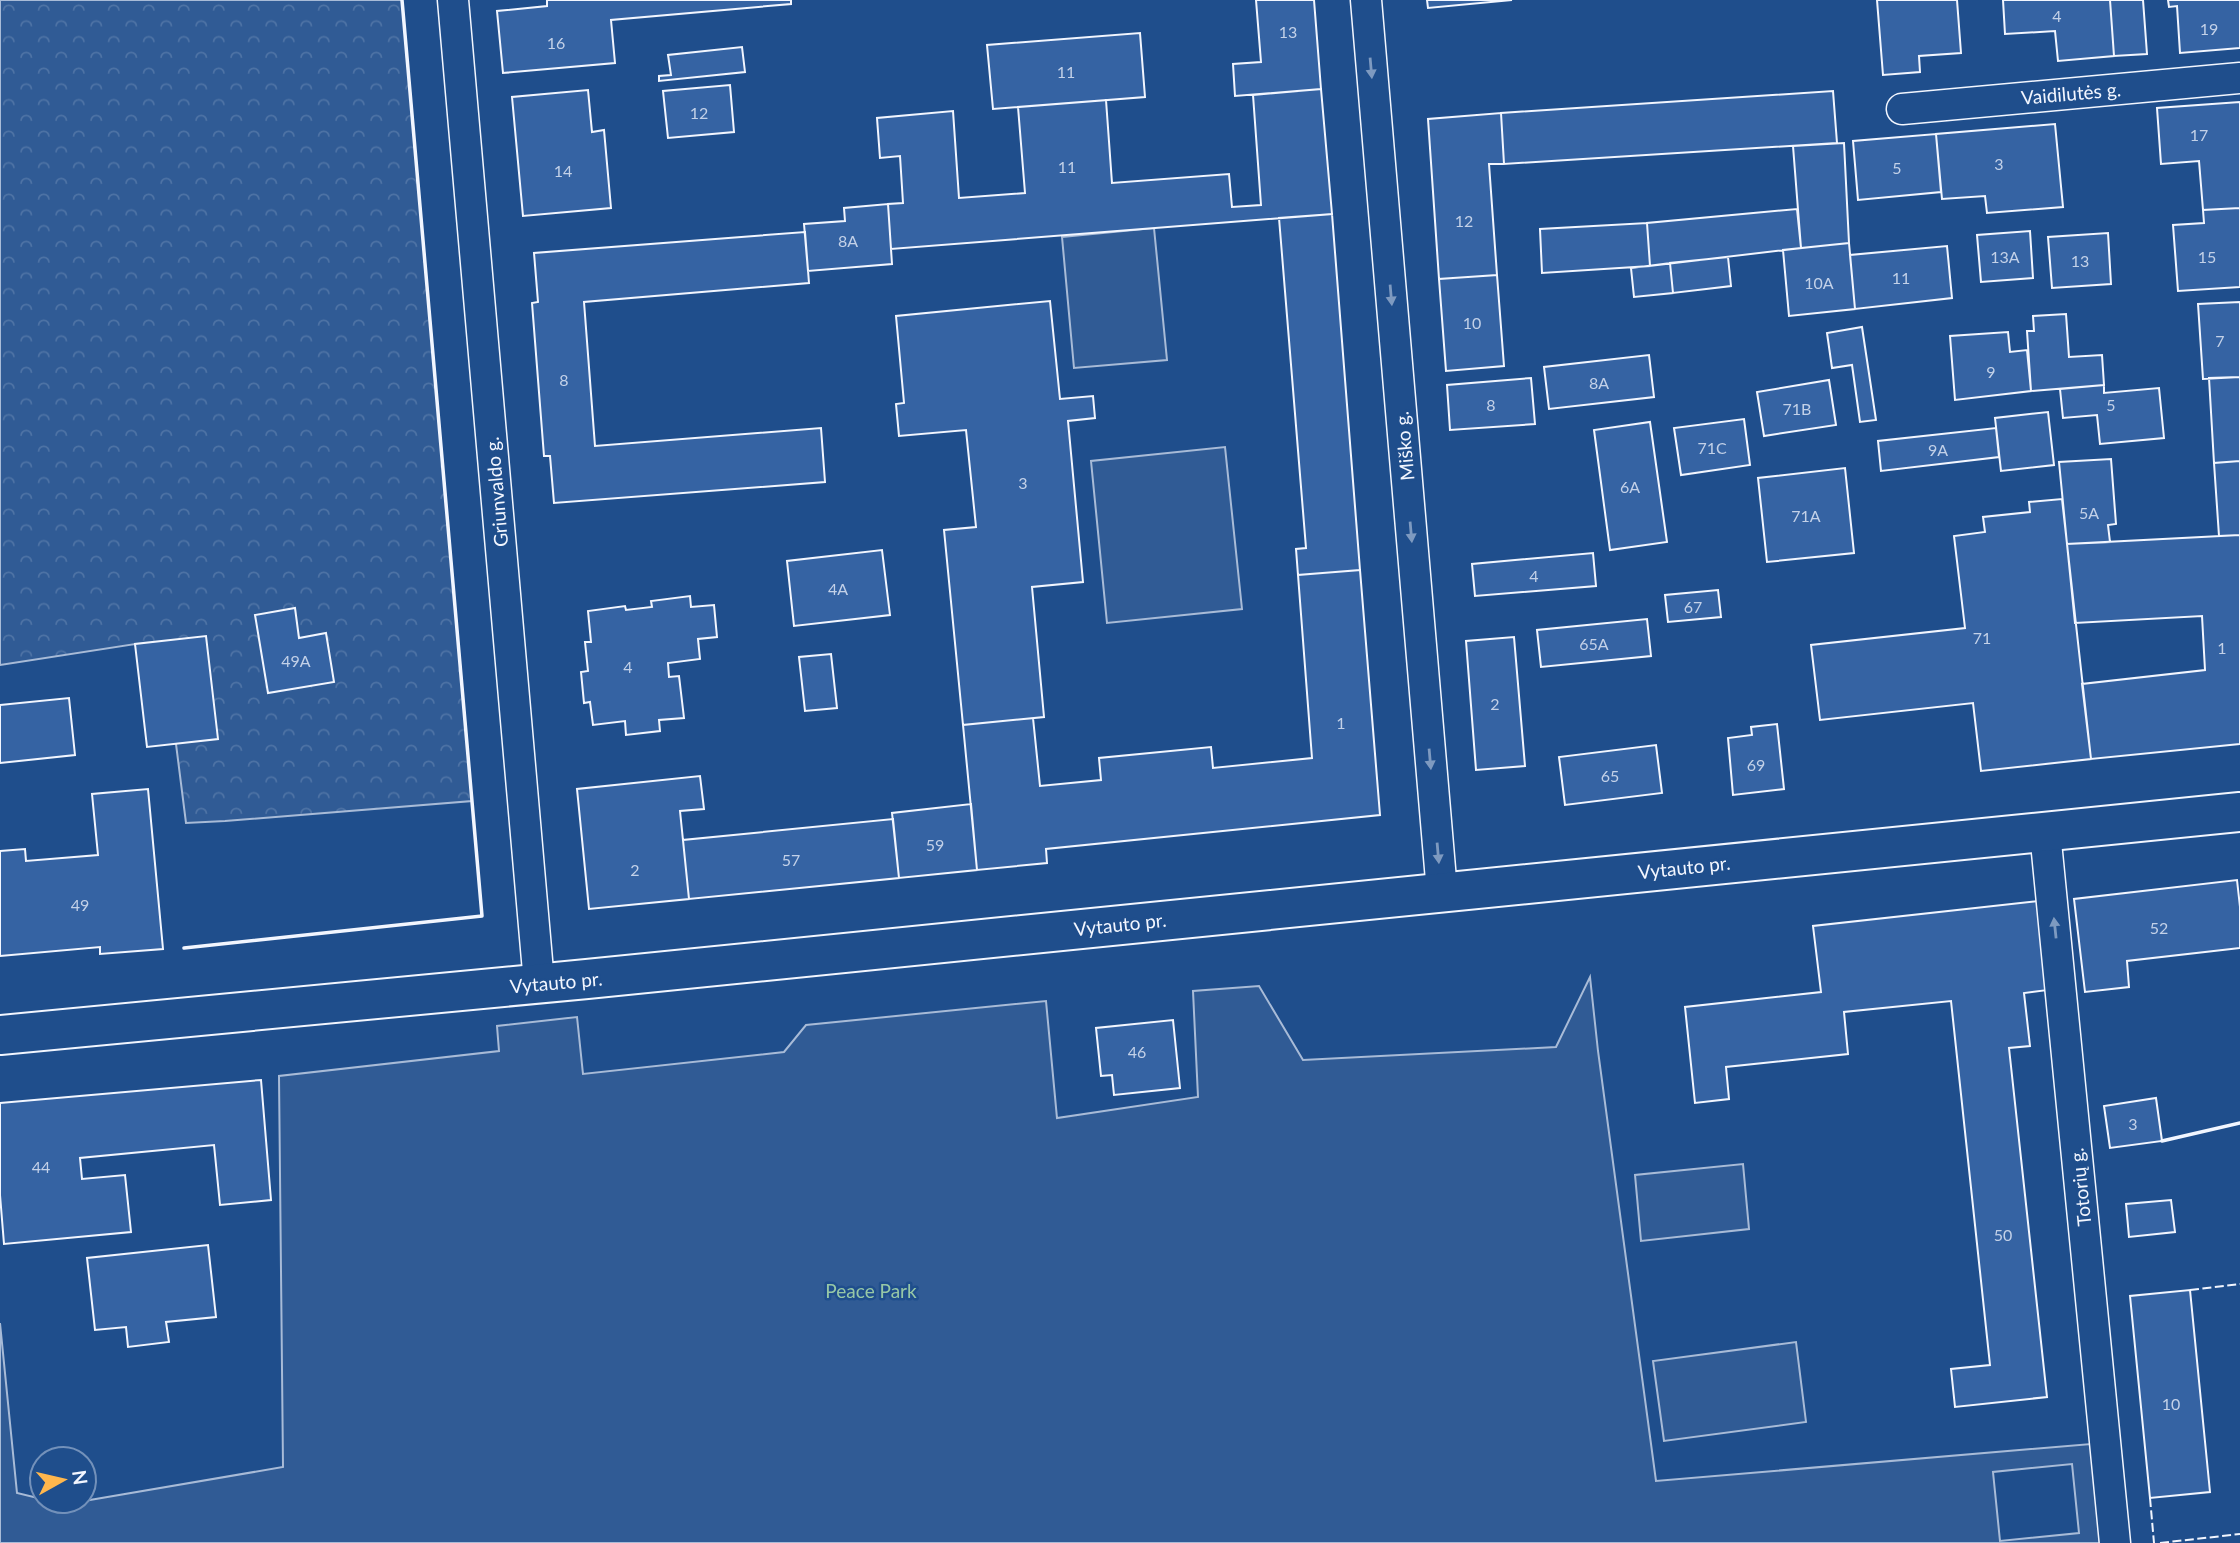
<svg xmlns="http://www.w3.org/2000/svg" width="2240" height="1543" viewBox="0 0 2240 1543" font-family="Lato,sans-serif">
<style>
.forest{fill:url(#forest-crowns);stroke:#a8bbd7;stroke-width:2}
.park{fill:#305b95;stroke:#a8bbd7;stroke-width:2;fill-rule:evenodd}
.building{fill:#3563a3;stroke:#f2f6ff;stroke-width:2}
.lines{fill:none;stroke-linecap:round;stroke-linejoin:round}
.street-casing{stroke:#f2f6ff;stroke-width:33}
.primary-casing{stroke:#f2f6ff;stroke-width:42}
.street{stroke:#1f4e8c;stroke-width:30}
.primary{stroke:#1f4e8c;stroke-width:38}
.fence{stroke:#f2f6ff;stroke-width:2;stroke-dasharray:9 3.5;stroke-linecap:butt}
.wall{stroke:#f2f6ff;stroke-width:3.5}
.oneway{fill:#7e9ac0}
.labels{text-anchor:middle;dominant-baseline:central;stroke-width:5;stroke-linejoin:round;paint-order:stroke}
.number-label{font-size:16px;fill:#c3d1e8}
.street-label{font-size:19px;fill:#f2f6ff;stroke:#1f4e8c}
.park-label{font-size:19px;fill:#97c8a6;stroke:#1f4e8c}
</style>
<defs>
<pattern id="forest-crowns" width="20" height="18" patternUnits="userSpaceOnUse" patternTransform="scale(1.75)"><rect width="20" height="18" fill="#305b95"/><path d="M2 6a3 3 0 1 1 6 0M12 15a3 3 0 1 1 6 0" fill="none" stroke="#4e73a5"/></pattern>
</defs>
<rect width="100%" height="100%" fill="#1f4e8c"/>
<!-- forest -->
<path class="forest" d="M0 0H402L472 801 225 821 186 823 176 744 135 644 0 665Z"/>
<!-- park -->
<path class="park" d="M1154 228 1167 360 1074 368 1062 237Z
M1225 447 1242 609 1107 623 1091 461Z
M1590 977 1598 1051 1656 1481 2091 1444 2100 1543H0V1323L17 1493 42 1499V1501L62 1503 84 1501 283 1467 279 1076 499 1051 497 1026 577 1017 583 1074 784 1052 806 1025 1046 1001 1057 1118 1198 1097 1193 991 1259 986 1303 1060 1556 1047ZM2072 1464 2079 1533 2000 1541 1993 1472Z
M1743 1164 1749 1229 1641 1241 1635 1175Z
M1796 1342 1806 1422 1664 1441 1653 1361Z"/>
<!-- building -->
<path class="building" d="M547 0H791V4L611 20 615 63 503 73 497 11 547 6Z
M1256 0H1314L1321 89 1235 96 1233 64 1261 62Z
M1427 0H1512L1428 8Z
M1877 0H1957L1961 53 1919 56 1920 72 1883 75Z
M2003 0H2110L2114 56 2058 61 2055 31 2005 34Z
M2110 0H2143L2147 54 2114 56Z
M2168 0H2240V48L2180 53 2177 6 2169 7Z
M1140 33 1145 97 993 109 987 45Z
M742 47 745 72 659 81V76L671 75 668 55Z
M730 85 734 132 668 138 663 91Z
M1321 89 1332 214 891 249 888 204 903 203 900 156 880 158 877 118 953 111 959 198 1025 193 1018 107 1106 100 1112 183 1229 174 1232 207 1261 205 1253 95Z
M588 90 592 132 604 130 611 208 523 216 512 97Z
M1833 91 1837 143 1504 164 1501 113Z
M2240 102V208L2203 210 2199 161 2161 164 2157 108Z
M1501 113 1504 164H1489L1497 275 1439 279 1428 119Z
M2055 124 2063 207 1987 213 1985 196 1942 199 1936 134Z
M1936 134 1941 192 1858 200 1853 141Z
M1844 143 1849 243 1801 248 1793 146Z
M888 204 892 264 808 271 804 224 845 221 844 208Z
M2240 208V287L2178 291 2173 225 2204 223 2203 210Z
M1797 209 1801 248 1650 266 1647 223Z
M1332 214 1360 570 1298 575 1296 549 1306 548 1279 218Z
M1647 223 1650 266 1542 273 1540 229Z
M2030 231 2033 278 1981 282 1977 235Z
M805 232 809 283 584 302 595 446 821 428 825 482 554 503 550 456H544L532 303 538 302 534 253Z
M2108 233 2111 284 2052 288 2048 237Z
M1849 243 1855 309 1789 316 1783 250Z
M1947 246 1952 298 1855 309 1850 255Z
M1728 257 1731 286 1673 293 1670 263Z
M1670 263 1673 293 1634 297 1631 268Z
M1497 275 1504 366 1446 371 1439 279Z
M1050 301 1060 399 1093 396 1095 418 1068 421 1083 582 1032 587 1044 717 963 725 944 530 976 527 966 430 899 436 896 404 904 403 896 316Z
M2240 302V377L2203 379 2198 304Z
M2066 314 2069 357 2102 355 2104 385 2031 391 2027 331H2034L2033 316Z
M1862 327 1876 420 1860 422 1852 365 1832 368 1827 333Z
M2008 332 2010 352 2027 350 2031 391 1955 400 1950 336Z
M1649 355 1654 397 1549 409 1544 367Z
M2240 377V461L2214 463 2209 378Z
M1531 378 1535 424 1450 430 1447 385Z
M1829 380 1836 425 1764 436 1757 392Z
M2104 385V393L2159 388 2164 438 2100 444 2097 415 2063 418 2060 389Z
M2048 412 2054 465 2001 471 1995 418Z
M1744 419 1750 465 1681 475 1674 428Z
M1650 422 1667 542 1610 550 1594 430Z
M1996 428 1999 457 1881 471 1878 441Z
M2111 459 2116 524 2108 525 2110 542 2067 544 2059 462Z
M2240 461V535L2219 536 2214 463Z
M1845 468 1854 553 1767 562 1758 478Z
M2062 499 2091 759 1981 771 1973 703 1820 720 1811 645 1965 628 1954 536 1985 532 1983 517 2030 512 2029 502Z
M2240 535V744L2091 759 2082 684 2205 670 2202 616 2075 623 2067 544Z
M882 550 890 615 794 626 787 561Z
M1593 553 1596 586 1475 596 1472 564Z
M1360 570 1380 815 1046 849 1047 863 977 870 963 725 1033 718 1040 786 1101 780 1099 758 1211 747 1213 768 1312 758 1298 575Z
M1718 590 1721 617 1668 622 1665 595Z
M690 596 691 607 714 605 717 637 698 639 700 659 668 663 669 677 679 676 684 718 659 720 660 731 626 735 625 721 593 725 590 702 584 703 581 672 588 671 585 642H591L588 611 625 606 626 610 652 607 651 601Z
M295 608 299 638 326 633 334 682 268 693 255 615Z
M1647 619 1651 656 1541 667 1537 630Z
M206 636 218 739 147 747 135 644Z
M1514 637 1525 766 1476 770 1466 641Z
M831 654 837 708 805 711 799 657Z
M69 698 75 755 0 763V705Z
M1777 724 1784 789 1733 795 1728 738 1752 735 1751 727Z
M1656 745 1662 793 1565 805 1559 757Z
M700 776 704 809 680 811 689 899 589 909 577 789Z
M148 789 163 949 100 954V947L0 956V851L25 849 26 861 98 855 92 794Z
M971 804 977 870 899 878 892 813Z
M893 819 899 878 689 899 683 840Z
M2237 880 2240 907V948L2127 961 2129 987 2085 992 2074 899Z
M2038 901 2048 990 2024 993 2030 1046 2009 1048 2047 1397 1955 1407 1951 1369 1990 1365 1951 1001 1844 1012 1848 1054 1726 1067 1729 1099 1695 1103 1685 1007 1821 992 1813 926Z
M1173 1020 1180 1088 1114 1095 1112 1075 1101 1076 1096 1028Z
M261 1080 271 1200 220 1205 214 1145 80 1158 82 1179 125 1175 131 1232 4 1244 0 1195V1103Z
M2156 1098 2162 1141 2110 1148 2104 1106Z
M2171 1200 2175 1232 2129 1237 2126 1204Z
M208 1245 216 1317 166 1322 169 1342 128 1347 126 1327 95 1330 87 1258Z
M2190 1290 2210 1492 2150 1498 2130 1296Z"/>
<g class="lines">
<defs>
<path id="street" d="M453 0 539 983
M1366 0 1442 892
M1902 109 2240 78
M2045 832 2115 1543"/>
<path id="primary" d="M0 1035 587 979 2240 812"/>
</defs>
<!-- street casing -->
<use href="#street" class="street-casing"/>
<!-- primary casing -->
<use href="#primary" class="primary-casing"/>
<!-- street -->
<use href="#street" class="street"/>
<!-- primary -->
<use href="#primary" class="primary"/>
<!-- fence -->
<path class="fence" d="M2190 1290 2240 1284
M2150 1498 2154 1543
M2160 1543 2240 1534"/>
<!-- wall -->
<path class="wall" d="M184 948 482 916 402 0
M2162 1141 2240 1123"/>
</g>
<!-- one-way arrows -->
<defs><path id="oneway-solid" d="M-6-.8H1V-3.2L6.5 0L1 3.2V.8H-6Z" transform="scale(1.75)"/></defs>
<g class="oneway">
<use href="#oneway-solid" transform="translate(1371 68) rotate(85)"/>
<use href="#oneway-solid" transform="translate(1391 295) rotate(85)"/>
<use href="#oneway-solid" transform="translate(1411 532) rotate(85)"/>
<use href="#oneway-solid" transform="translate(1430 759) rotate(85)"/>
<use href="#oneway-solid" transform="translate(1438 853) rotate(85)"/>
<use href="#oneway-solid" transform="translate(2055 928) rotate(-96)"/>
</g>
<g class="labels">
<!-- number labels -->
<g class="number-label">
<text x="2057" y="15">4</text>
<text x="2209" y="28">19</text>
<text x="1288" y="31">13</text>
<text x="556" y="42">16</text>
<text x="1066" y="71">11</text>
<text x="699" y="112">12</text>
<text x="2199" y="134">17</text>
<text x="1999" y="163">3</text>
<text x="1067" y="166">11</text>
<text x="1897" y="167">5</text>
<text x="563" y="170">14</text>
<text x="1464" y="220">12</text>
<text x="848" y="240">8A</text>
<text x="2005" y="256">13A</text>
<text x="2207" y="256">15</text>
<text x="2080" y="260">13</text>
<text x="1901" y="277">11</text>
<text x="1819" y="282">10A</text>
<text x="1472" y="322">10</text>
<text x="2220" y="340">7</text>
<text x="1991" y="371">9</text>
<text x="564" y="379">8</text>
<text x="1599" y="382">8A</text>
<text x="1491" y="404">8</text>
<text x="2111" y="404">5</text>
<text x="1797" y="408">71B</text>
<text x="1712" y="447">71C</text>
<text x="1938" y="449">9A</text>
<text x="1023" y="482">3</text>
<text x="1630" y="486">6A</text>
<text x="2089" y="512">5A</text>
<text x="1806" y="515">71A</text>
<text x="1534" y="575">4</text>
<text x="838" y="588">4A</text>
<text x="1693" y="606">67</text>
<text x="1982" y="637">71</text>
<text x="1594" y="643">65A</text>
<text x="2222" y="647">1</text>
<text x="296" y="660">49A</text>
<text x="628" y="666">4</text>
<text x="1495" y="703">2</text>
<text x="1341" y="722">1</text>
<text x="1756" y="764">69</text>
<text x="1610" y="775">65</text>
<text x="935" y="844">59</text>
<text x="791" y="859">57</text>
<text x="635" y="869">2</text>
<text x="80" y="904">49</text>
<text x="2159" y="927">52</text>
<text x="1137" y="1051">46</text>
<text x="2133" y="1123">3</text>
<text x="41" y="1166">44</text>
<text x="2003" y="1234">50</text>
<text x="2171" y="1403">10</text>
</g>
<!-- street labels -->
<g class="street-label">
<text transform="translate(2071 93) rotate(-5)">Vaidilutės g.</text>
<text transform="translate(1404 446) rotate(-95)">Miško g.</text>
<text transform="translate(496 492) rotate(-95)">Griunvaldo g.</text>
<text transform="translate(1684 867) rotate(-6)">Vytauto pr.</text>
<text transform="translate(1120 924) rotate(-6)">Vytauto pr.</text>
<text transform="translate(556 982) rotate(-5)">Vytauto pr.</text>
<text transform="translate(2080 1187) rotate(-96)">Totorių g.</text>
</g>
<!-- park labels -->
<g class="park-label">
<text x="871" y="1290">Peace Park</text>
</g>
</g>
<!-- north arrow -->
<g transform="translate(63 1480) rotate(82)"><circle r="33" fill="#1f4e8c" stroke="#7391ba" stroke-width="2"/>
<path d="M0-5L12 26L0 18L-12 26Z" fill="#ffb74d"/>
<text y="-10" font-size="19" font-weight="bold" text-anchor="middle" fill="#f2f6ff">N</text>
</g>
</svg>
